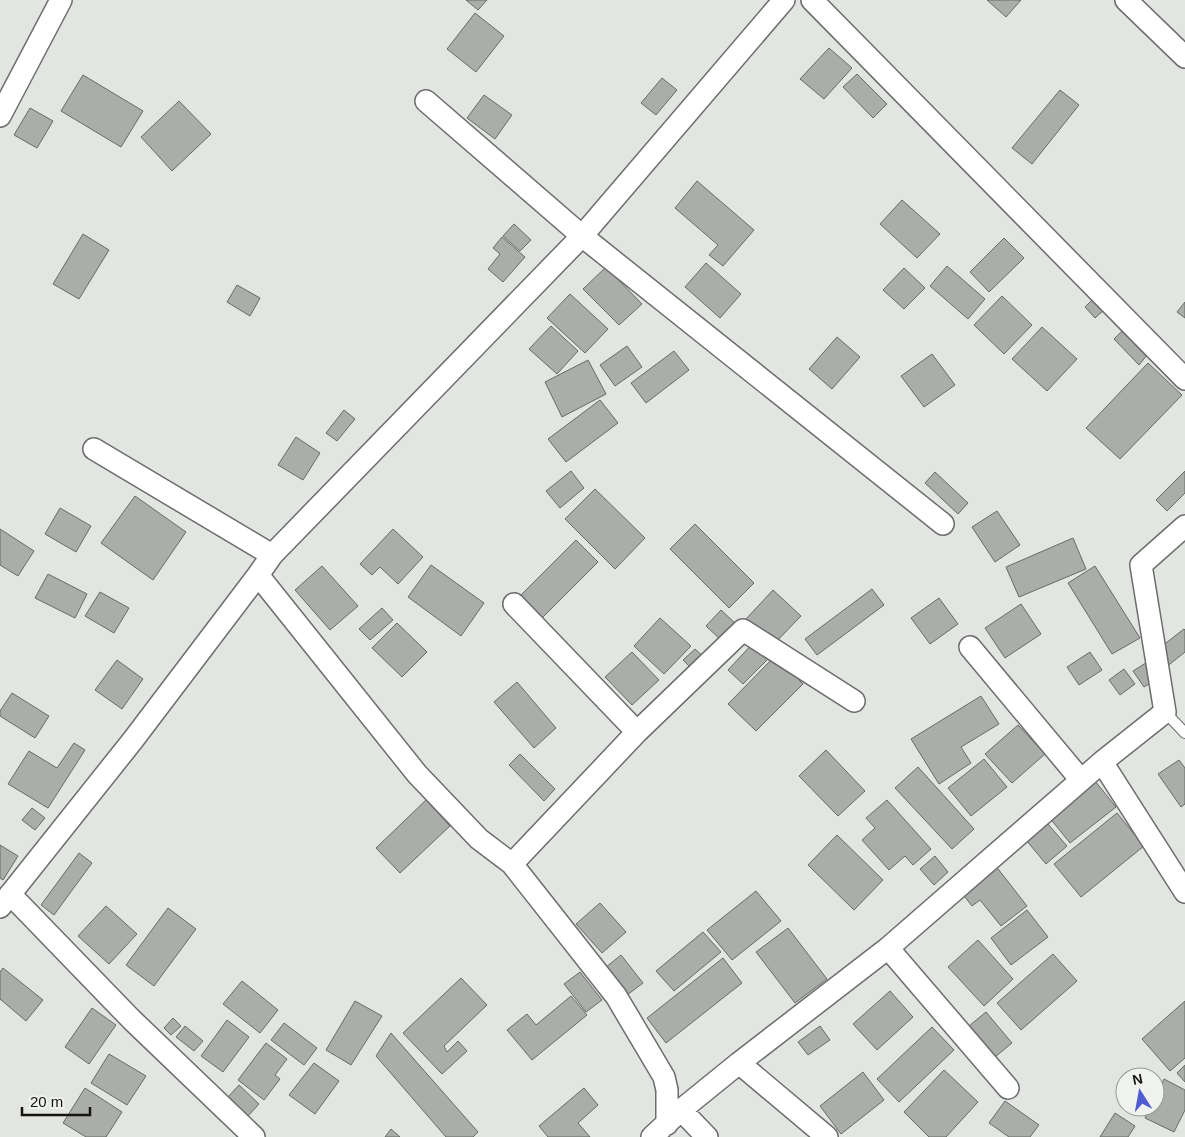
<svg xmlns="http://www.w3.org/2000/svg" width="1185" height="1137" viewBox="0 0 1185 1137" font-family="Helvetica,sans-serif">
<style>
.building{fill:#aaadaa;stroke:#686a67}
.lines{fill:none;stroke-linecap:round;stroke-linejoin:round}
.lane-casing{stroke:#6b6e6b;stroke-width:12}
.street-casing{stroke:#6b6e6b;stroke-width:24}
.lane{stroke:#fff;stroke-width:10}
.street{stroke:#fff;stroke-width:21}
</style>
<rect width="100%" height="100%" fill="#e2e5e1"/>
<!-- building -->
<path class="building" d="M466 0H487L478 10Z
M987 0H1021L1006 17Z
M475 13 504 36 476 72 447 49Z
M829 48 852 68 824 99 800 79Z
M857 74 887 104 873 118 843 87Z
M83 75 143 111 121 147 61 111Z
M662 78 677 90 656 115 641 103Z
M1060 90 1079 105 1032 164 1012 148Z
M484 95 512 115 495 139 467 118Z
M179 101 211 134 172 171 141 137Z
M30 108 53 121 37 148 14 135Z
M697 181 754 230 723 266 709 255 718 245 675 208Z
M902 200 940 234 917 258 880 224Z
M514 224 531 240 520 251 503 236Z
M83 234 109 250 79 299 53 284Z
M502 237 525 257 503 282 488 269 500 254 493 248Z
M1004 238 1024 258 989 292 970 272Z
M706 263 741 294 720 318 685 287Z
M947 266 985 299 968 319 930 286Z
M606 267 642 304 619 325 583 289Z
M904 268 925 288 904 309 883 290Z
M237 285 260 298 250 316 227 302Z
M570 294 608 329 585 353 547 318Z
M1002 296 1032 325 1004 354 974 325Z
M1094 298 1104 310 1095 318 1085 307Z
M1185 302V318L1177 312Z
M551 326 578 351 557 374 529 349Z
M1042 327 1077 359 1047 391 1012 359Z
M1125 328 1148 354 1139 365 1114 339Z
M837 337 860 357 832 389 809 369Z
M627 346 642 367 615 386 600 365Z
M674 351 689 370 646 403 631 383Z
M932 354 955 385 924 407 901 376Z
M588 360 606 394 562 417 545 382Z
M1148 363 1182 395 1120 459 1086 428Z
M600 400 618 423 566 462 548 439Z
M344 410 355 419 337 441 326 433Z
M296 437 320 453 303 480 278 465Z
M571 471 584 488 560 508 546 491Z
M1185 471V493L1167 511 1156 500Z
M935 472 968 503 958 514 925 483Z
M595 489 645 538 615 569 565 519Z
M135 496 186 532 153 580 101 543Z
M60 508 91 526 76 552 45 534Z
M997 511 1020 545 995 562 972 527Z
M695 524 754 583 729 608 670 549Z
M0 529 34 551 18 576 0 565Z
M393 529 423 557 398 584 380 567 372 575 360 564Z
M1073 538 1086 569 1019 597 1006 567Z
M576 540 598 562 542 618 520 596Z
M431 565 484 603 461 636 408 597Z
M322 566 358 606 330 630 295 590Z
M1095 566 1140 638 1112 654 1068 583Z
M48 574 87 594 75 618 35 598Z
M872 589 884 605 817 655 805 639Z
M773 590 801 616 774 644 746 619Z
M100 592 129 608 114 633 85 616Z
M939 598 958 624 930 644 911 618Z
M1021 604 1041 634 1005 658 985 628Z
M382 608 393 620 370 640 359 629Z
M721 610 736 624 721 640 706 626Z
M660 618 691 646 664 674 634 646Z
M397 623 427 652 402 677 372 648Z
M1184 629 1185 630V652L1165 668 1162 646Z
M754 642 770 657 743 684 728 670Z
M695 649 706 659 694 671 683 660Z
M632 652 659 680 632 705 605 677Z
M1090 652 1102 670 1079 685 1067 667Z
M775 656 803 684 756 731 728 704Z
M117 660 143 679 122 709 95 690Z
M1149 661 1159 678 1144 687 1133 671Z
M1124 669 1135 684 1120 695 1109 680Z
M517 682 556 728 534 748 494 702Z
M12 693 49 716 35 738 0 716V711Z
M981 696 999 724 961 747 971 763 939 784 911 739Z
M1018 725 1045 754 1012 783 985 754Z
M74 743 85 750 48 808 8 784 29 751 57 768Z
M826 750 865 791 838 816 799 776Z
M520 754 555 789 544 801 509 765Z
M984 759 1007 787 971 816 948 788Z
M1179 760 1185 768V804L1181 807 1158 774Z
M918 767 974 829 952 849 895 788Z
M1095 781 1116 807 1070 843 1049 817Z
M426 800 450 826 400 873 376 848Z
M887 800 931 849 913 865 905 856 889 870 862 840 875 828 866 818Z
M32 808 45 818 35 830 22 820Z
M1117 813 1144 846 1081 897 1054 864Z
M1047 823 1067 846 1046 864 1026 840Z
M837 835 883 880 854 910 808 865Z
M0 845 18 856 3 880 0 878Z
M79 853 92 863 54 915 41 905Z
M935 856 948 872 934 885 920 869Z
M995 865 1027 906 1001 926 980 900 972 906 961 892Z
M756 891 781 921 732 960 707 930Z
M600 903 626 932 602 953 576 924Z
M106 906 137 934 109 964 78 936Z
M168 908 196 929 154 986 126 965Z
M1027 910 1048 937 1011 965 991 938Z
M788 928 827 979 795 1003 756 952Z
M703 932 721 952 674 991 656 971Z
M978 940 1013 979 984 1006 948 967Z
M1053 954 1077 981 1021 1030 997 1003Z
M621 955 643 983 627 995 605 968Z
M723 958 742 983 666 1043 647 1018Z
M3 968 43 1000 26 1021 0 999V972Z
M580 972 602 1000 586 1012 564 984Z
M461 978 487 1005 444 1046 447 1052 458 1041 467 1051 442 1074 403 1033Z
M242 981 278 1010 260 1033 223 1004Z
M890 991 913 1017 877 1050 853 1024Z
M571 996 587 1015 532 1060 507 1030 527 1014 536 1025Z
M355 1001 382 1016 351 1065 326 1050Z
M1185 1001V1058L1170 1071 1142 1039Z
M92 1008 116 1025 89 1064 65 1047Z
M986 1012 1012 1043 995 1057 969 1026Z
M173 1018 181 1026 171 1035 164 1028Z
M227 1020 249 1037 223 1072 201 1056Z
M284 1023 317 1048 304 1065 271 1040Z
M185 1026 203 1041 194 1051 176 1037Z
M820 1026 830 1040 808 1055 798 1042Z
M932 1027 954 1050 899 1102 877 1079Z
M391 1033 478 1132 473 1137H446L376 1056Z
M266 1043 287 1059 275 1075 280 1079 264 1100 238 1080Z
M109 1054 146 1076 127 1105 91 1083Z
M314 1063 339 1081 315 1114 289 1095Z
M1185 1065V1082L1177 1073Z
M944 1070 978 1102 946 1137H929L904 1112Z
M863 1072 884 1100 841 1134 820 1106Z
M1164 1079 1185 1090V1110L1174 1132 1145 1118 1150 1107H1155V1098Z
M239 1085 259 1104 248 1116 228 1097Z
M85 1088 122 1112 106 1137H86L63 1123Z
M584 1088 598 1105 578 1123 590 1137H548L539 1126Z
M1005 1101 1039 1125 1030 1137H1009L989 1123Z
M1115 1113 1135 1126 1128 1137H1100Z
M391 1129 400 1137H385Z"/>
<g class="lines">
<defs>
<path id="lane" d="M1165 712 1185 733"/>
<path id="street" d="M812 0 1185 379
M1126 0 1185 57
M426 101 582 236 943 524
M0 116 61 0
M94 449 272 555
M258 575 417 774 479 839 512 864 616 996 664 1077 667 1090V1124
M514 604 637 732
M970 647 1081 780
M1102 762 1185 892
M512 864 637 732 743 630 854 701
M10 894 132 1020 254 1137
M0 907 133 740 258 575 272 555 582 236 784 0
M888 948 1008 1088
M739 1063 827 1137
M681 1110 707 1137
M652 1137 681 1110 739 1063 888 948 1102 762 1165 712 1141 565 1185 526"/>
</defs>
<!-- lane casing -->
<use href="#lane" class="lane-casing"/>
<!-- street casing -->
<use href="#street" class="street-casing"/>
<!-- lane -->
<use href="#lane" class="lane"/>
<!-- street -->
<use href="#street" class="street"/>
</g>
<!-- north arrow -->
<g transform="translate(1140 1092) rotate(349)"><circle r="24" fill="#eff2ef" stroke="#979a97"/>
<path d="M0-4L9 19L0 12L-9 19Z" fill="#515cd2"/>
<text y="-8" font-size="14" font-weight="bold" text-anchor="middle" fill="#141513">N</text>
</g>
<!-- scale -->
<path d="M22 1107v8h68v-8" fill="none" stroke="#141513" stroke-width="2.5"/>
<text x="30" y="1107" font-size="15" fill="#141513" stroke="#eff2ef" stroke-width="4" paint-order="stroke">20 m</text>
</svg>
